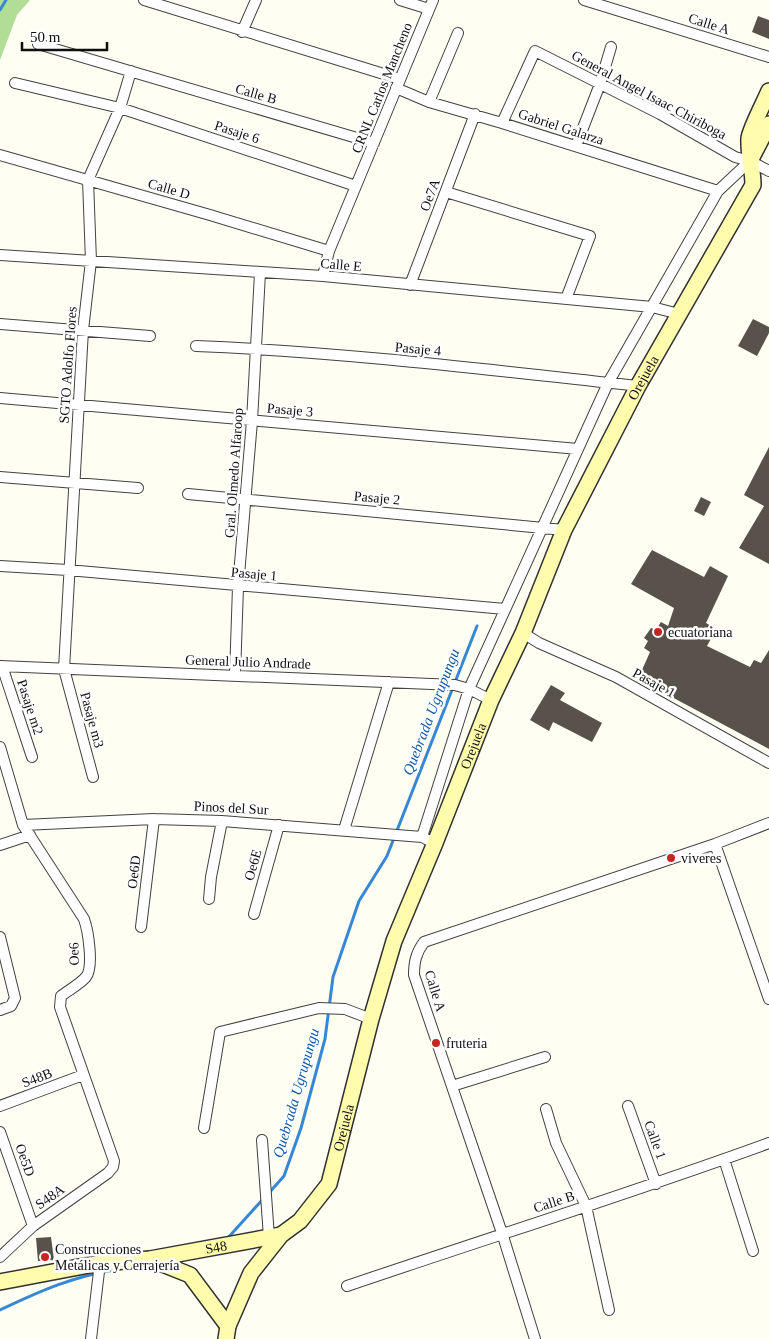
<svg xmlns="http://www.w3.org/2000/svg" width="769" height="1339" viewBox="0 0 769 1339" font-family="Georgia,serif">
<style>
.forest{fill:#b1dd97}
.lines{fill:none;stroke-linecap:round;stroke-linejoin:round}
.stream{stroke:#3788d4;stroke-width:3}
.building{fill:#59524b}
.street-casing{stroke:#424242;stroke-width:12}
.secondary-casing{stroke:#313131;stroke-width:18}
.street{stroke:#fff;stroke-width:10}
.secondary{stroke:#fffdad;stroke-width:15}
.poi-dot{fill:#c72620;stroke:#fff;stroke-width:2}
.labels{text-anchor:middle;dominant-baseline:central;stroke-width:5;stroke-linejoin:round;paint-order:stroke}
.street-label{font-size:14px;fill:#0f0f0f;stroke:#fff}
.poi-label{font-size:14px;fill:#0f0f0f;stroke:#fff;text-anchor:start}
.water-label{font-size:15px;font-style:italic;fill:#125aa8;stroke:#fff}
</style>
<rect width="100%" height="100%" fill="#fffef2"/>
<!-- forest -->
<path class="forest" d="M0 0H30L17 15 0 60Z"/>
<g class="lines">
<!-- stream -->
<path class="stream" d="M0 10 6 0
M268 1194 284 1176 301 1128 325 1039 333 977 359 901 387 856 477 626
M226 1240 264 1198
M0 1310C42 1290 74 1276 120 1269"/>
</g>
<!-- building -->
<path class="building" d="M758 16 769 20V39L752 32Z
M753 319 769 327V333L757 356 738 346Z
M769 447V564L739 548 764 506 744 495Z
M701 497 711 502 704 516 694 511Z
M652 550 704 577 710 566 728 576 706 623 716 629 707 646 750 667 754 660 761 663 769 650V749L638 679 650 652 644 648 648 641 644 638 651 628 656 630 661 622 668 626 674 608 631 584Z
M551 685 565 693 560 700 602 723 592 742 553 722 549 731 530 720Z
M51 1237 54 1260 38 1261 36 1238Z"/>
<g class="lines">
<defs>
<path id="street" d="M144 0 400 79
M400 0 429 9
M584 0 769 57
M242 32 256 0
M38 44 374 143
M15 83 120 108 356 186
M396 88 429 102 502 123 718 191
M429 102 458 33
M502 123 535 51 660 114 735 157 750 161 769 171
M576 146 600 84 611 47
M0 155 210 215 329 251
M446 192 590 236 566 299
M0 255 323 276 652 307 679 314
M323 276 329 251 433 0
M410 285 475 114
M0 324 150 336
M196 346C344 352 491 370 638 386
M0 398 578 449
M0 477 138 488
M188 494 564 530
M0 566 68 570 505 609
M523 633 539 643 616 677 769 763
M0 666 455 685 469 689 491 700
M2 666 32 757
M235 675 238 587 252 421 260 273
M0 747 23 825 84 919C88 930 94 967 86 977 80 984 69 990 61 996L60 1007 114 1161 113 1167 108 1173 33 1226 0 1257
M93 777 64 669 83 330 91 261 88 180 120 108 131 71
M23 825 154 819 222 821 422 837 428 840
M344 830 389 682
M422 837 469 689 608 383 718 191 750 161
M715 844 769 999
M0 845 30 835
M209 899 211 877 222 821
M254 914 279 825
M141 927 154 819
M0 937 15 998 11 1006 0 1010
M452 1086 545 1057
M0 1106 83 1075
M628 1106 656 1184
M546 1109 556 1143 586 1206 609 1310
M204 1128 220 1032 319 1008 345 1009 371 1019
M0 1132 33 1226
M262 1140 269 1237
M724 1159 753 1251
M347 1286C488 1238 629 1194 769 1143
M91 1339 100 1263
M535 1339 502 1233 414 975C414 962 416 953 424 942L715 844 769 823"/>
<g id="secondary">
<path d="M751 159 769 124"/>
<path d="M150 1259 190 1275 228 1326"/>
<path id="s1" d="M0 1282 100 1263 150 1259 281 1235"/>
<path id="s2" d="M226 1339 228 1326 251 1273 281 1235 300 1221 329 1184 371 1019 394 941 435 843 491 700 523 633 564 530 638 386 753 185C753 169 748 154 749 138 751 127 764 103 769 91"/>
</g>
</defs>
<!-- street casing -->
<use href="#street" class="street-casing"/>
<!-- secondary casing -->
<use href="#secondary" class="secondary-casing"/>
<!-- street -->
<use href="#street" class="street"/>
<!-- secondary -->
<use href="#secondary" class="secondary"/>
</g>
<!-- markers -->
<g class="poi-dot">
<circle cx="658" cy="632" r="5"/>
<circle cx="671" cy="858" r="5"/>
<circle cx="436" cy="1043" r="5"/>
<circle cx="45" cy="1257" r="5"/>
</g>
<g class="labels">
<!-- street labels -->
<g class="street-label">
<text transform="translate(709 24) rotate(17)">Calle A</text>
<text transform="translate(382 88) rotate(-68)">CRNL Carlos Mancheno</text>
<text transform="translate(256 94) rotate(16)">Calle B</text>
<text transform="translate(649 95) rotate(28)">General Angel Isaac Chiriboga</text>
<text transform="translate(561 127) rotate(18)">Gabriel Galarza</text>
<text transform="translate(237 132) rotate(18)">Pasaje 6</text>
<text transform="translate(169 189) rotate(16)">Calle D</text>
<text transform="translate(430 195) rotate(-69)">Oe7A</text>
<text transform="translate(341 265) rotate(5)">Calle E</text>
<text transform="translate(418 349) rotate(5)">Pasaje 4</text>
<text transform="translate(68 365) rotate(-86)">SGTO Adolfo Flores</text>
<text stroke="none"><textPath href="#s2" startOffset="1058">Orejuela</textPath></text>
<text transform="translate(290 410) rotate(5)">Pasaje 3</text>
<text transform="translate(234 473) rotate(-86)">Gral. Olmedo Alfaroop</text>
<text transform="translate(377 498) rotate(5)">Pasaje 2</text>
<text transform="translate(254 574) rotate(5)">Pasaje 1</text>
<text transform="translate(248 662) rotate(2)">General Julio Andrade</text>
<text transform="translate(654 683) rotate(29)">Pasaje 1</text>
<text transform="translate(30 707) rotate(72)">Pasaje m2</text>
<text transform="translate(92 720) rotate(75)">Pasaje m3</text>
<text stroke="none"><textPath href="#s2" startOffset="652">Orejuela</textPath></text>
<text transform="translate(231 808) rotate(3)">Pinos del Sur</text>
<text transform="translate(253 865) rotate(-74)">Oe6E</text>
<text transform="translate(134 872) rotate(-83)">Oe6D</text>
<text transform="translate(74 954) rotate(-91)">Oe6</text>
<text transform="translate(435 991) rotate(73)">Calle A</text>
<text transform="translate(37 1078) rotate(-21)">S48B</text>
<text stroke="none"><textPath href="#s2" startOffset="248">Orejuela</textPath></text>
<text transform="translate(655 1140) rotate(70)">Calle 1</text>
<text transform="translate(25 1160) rotate(71)">Oe5D</text>
<text transform="translate(50 1197) rotate(-35)">S48A</text>
<text transform="translate(554 1202) rotate(-18)">Calle B</text>
<text stroke="none"><textPath href="#s1" startOffset="219">S48</textPath></text>
</g>
<!-- poi labels -->
<g class="poi-label">
<text x="668" y="632">ecuatoriana</text>
<text x="681" y="858">viveres</text>
<text x="446" y="1043">fruteria</text>
<text x="55" y="1249">Construcciones<tspan x="55" dy="16">Metálicas y Cerrajería</tspan></text>
</g>
<!-- water labels -->
<g class="water-label">
<text transform="translate(431 712) rotate(-69)">Quebrada Ugrupungu</text>
<text transform="translate(296 1093) rotate(-74)">Quebrada Ugrupungu</text>
</g>
</g>
<!-- scale -->
<path d="M22 42v8h85v-8" fill="none" stroke="#0f0f0f" stroke-width="2.5"/>
<text x="30" y="42" font-size="15" fill="#0f0f0f" stroke="#ffffff" stroke-width="4" paint-order="stroke">50 m</text>
</svg>
